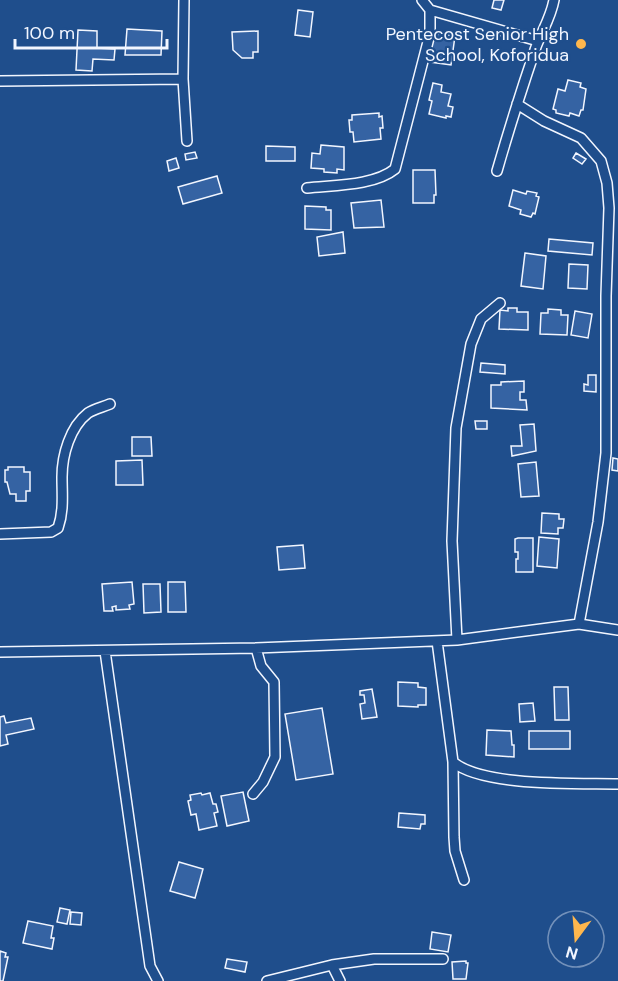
<svg xmlns="http://www.w3.org/2000/svg" width="618" height="981" viewBox="0 0 618 981" font-family="'DM Sans',sans-serif">
<style>
.building{fill:#3563a3;stroke:#f2f6ff;stroke-width:1.5}
.lines{fill:none;stroke-linecap:round;stroke-linejoin:round}
.minor-casing{stroke:#f2f6ff;stroke-width:12}
.minor{stroke:#1f4e8c;stroke-width:9}
.poi-dot{fill:#ffb74d;stroke:#1f4e8c;stroke-width:2}
.labels{text-anchor:middle;dominant-baseline:central;stroke-width:4.5;stroke-linejoin:round;paint-order:stroke}
.poi-label{font-size:18px;fill:#f2f6ff;stroke:#1f4e8c;text-anchor:end}
</style>
<rect width="100%" height="100%" fill="#1f4e8c"/>
<!-- building -->
<path class="building" d="M494 0H504L501 10 492 8Z
M298 10 313 12 310 37 295 35Z
M127 29 162 31 161 55H125Z
M78 30 97 31V48L115 49 114 60 93 59 92 71 76 70Z
M258 31V52H253V58H242L233 50 232 32Z
M433 33 455 36 451 65 430 62Z
M568 80 581 83 580 87 586 89 583 110H581L579 116 570 113 569 116 556 113V110L553 109 558 89 565 91Z
M433 83 442 85 441 92 451 94 448 106 453 107 451 117 446 116V118L429 114 432 101 429 100Z
M379 113V117L382 116 383 128H380L381 139 354 142 353 132H350L349 120H352V115Z
M321 145 344 147V170L337 169V173L324 172V169L311 168 312 153 320 154Z
M266 146 295 147V161H266Z
M195 152 197 158 186 160 185 154Z
M576 153 586 159 582 164 573 158Z
M176 158 179 168 169 171 167 161Z
M413 170H435L436 195H434V203H413Z
M217 176 222 193 183 204 178 187Z
M513 190 526 194 527 191 537 193 536 196 539 197 535 214 533 213 531 217 520 214 521 210 509 206Z
M381 200 384 227 354 228 351 203Z
M305 206 326 207V210H331V230L305 229Z
M343 232 345 253 319 256 317 237Z
M549 239 593 243 592 255 548 251Z
M525 253 546 256 543 289 521 286Z
M569 264 588 265 587 289 568 288Z
M508 308H517V312H528V330L499 329 500 310 508 311Z
M548 309 561 310V315H568L567 335 540 334 541 313H548Z
M575 311 592 314 588 338 571 335Z
M481 363 505 365V374L480 372Z
M588 375H596V392L584 391V384L588 385Z
M524 381V392H520V400H526L527 410 491 408V385H501V382Z
M475 421H487V429H476Z
M534 424 536 451 512 456 511 446H522L520 425Z
M132 437H151L152 456H132Z
M613 458 618 459V471L612 470Z
M142 460 143 485H116V461Z
M536 462 539 496 521 497 518 464Z
M8 467H24V472H30V491H26V501H16V494H10L7 482H5V470H8Z
M542 513 559 514V519H564L563 528H558V534L541 533Z
M539 537 559 539 557 568 537 566Z
M518 538H533V572H516V559H518V552H515V539Z
M303 545 305 568 279 570 277 547Z
M132 582 134 604 129 605 130 609 116 610V606L112 607 113 611H104L102 584Z
M168 582H185L186 612H168Z
M143 584H160L161 612 144 613Z
M398 682 418 683V687L426 688V705H418V707L398 706Z
M554 687H568L569 720H555Z
M372 689 377 717 362 719 360 704 365 703 364 695H360V691Z
M533 703 535 721 520 722 519 704Z
M322 708 333 774 296 780 285 714Z
M4 716 6 723 31 718 34 729 6 735 8 744 0 746V717Z
M487 730 511 731 512 745H514V757L486 755Z
M529 731H570V749H529Z
M243 792 249 821 227 826 221 796Z
M201 793 202 795 210 793 213 804H216L218 812 214 813 217 826 199 830 196 814 191 815 188 801 191 800 190 795Z
M399 813 425 815V824H421L420 829 398 827Z
M179 862 203 869 195 898 170 891Z
M60 908 70 910 67 924 57 922Z
M71 912 82 913 81 925 70 924Z
M28 921 53 926 51 938H54L52 949 23 943Z
M432 932 451 935 448 952 430 949Z
M0 951 6 953 5 957H8L3 981H0Z
M227 959 247 962 245 972 225 968Z
M466 961V963H468L466 979H453L452 962Z"/>
<g class="lines">
<defs>
<path id="minor" d="M184 0 183 79 187 141
M422 0 430 10 538 41
M0 81 183 79
M497 171C509 129 522 88 536 47 542 31 551 17 554 0
M307 188C333 185 374 186 395 169L430 34V10
M0 534 51 532 58 528C64 511 62 495 62 477 62 455 70 427 88 413 94 409 103 407 110 404
M579 624 618 630
M457 640 452 541 456 428 471 344 481 319 500 303
M437 641 453 762C483 787 578 783 618 784
M105 651 150 966 158 981
M0 652 256 648 457 640 579 624 598 522 606 453V296L609 208 607 183 601 161 581 138 544 121 517 104
M453 762 454 837 455 851 464 880
M253 794 263 782 275 757 274 682 261 666 256 648
M332 965 340 981
M267 981 332 965 374 959H443"/>
</defs>
<!-- minor casing -->
<use href="#minor" class="minor-casing"/>
<!-- minor -->
<use href="#minor" class="minor"/>
</g>
<!-- markers -->
<circle class="poi-dot" cx="581" cy="44" r="6"/>
<g class="labels">
<!-- poi labels -->
<g class="poi-label">
<text x="569" y="34">Pentecost Senior High<tspan x="569" dy="21">School, Koforidua</tspan></text>
</g>
</g>
<!-- north arrow -->
<g transform="translate(576 939) rotate(196)"><circle r="28" fill="#1f4e8c" stroke="#7391ba" stroke-width="1.5"/>
<path d="M0-4.5L10 22L0 15L-10 22Z" fill="#ffb74d"/>
<text y="-9" font-size="16" font-weight="bold" text-anchor="middle" fill="#f2f6ff">N</text>
</g>
<!-- scale -->
<path d="M15 39v9h152v-9" fill="none" stroke="#f2f6ff" stroke-width="3"/>
<text x="24" y="39" font-size="18" fill="#f2f6ff" stroke="#1f4e8c" stroke-width="4.5" paint-order="stroke">100 m</text>
</svg>
